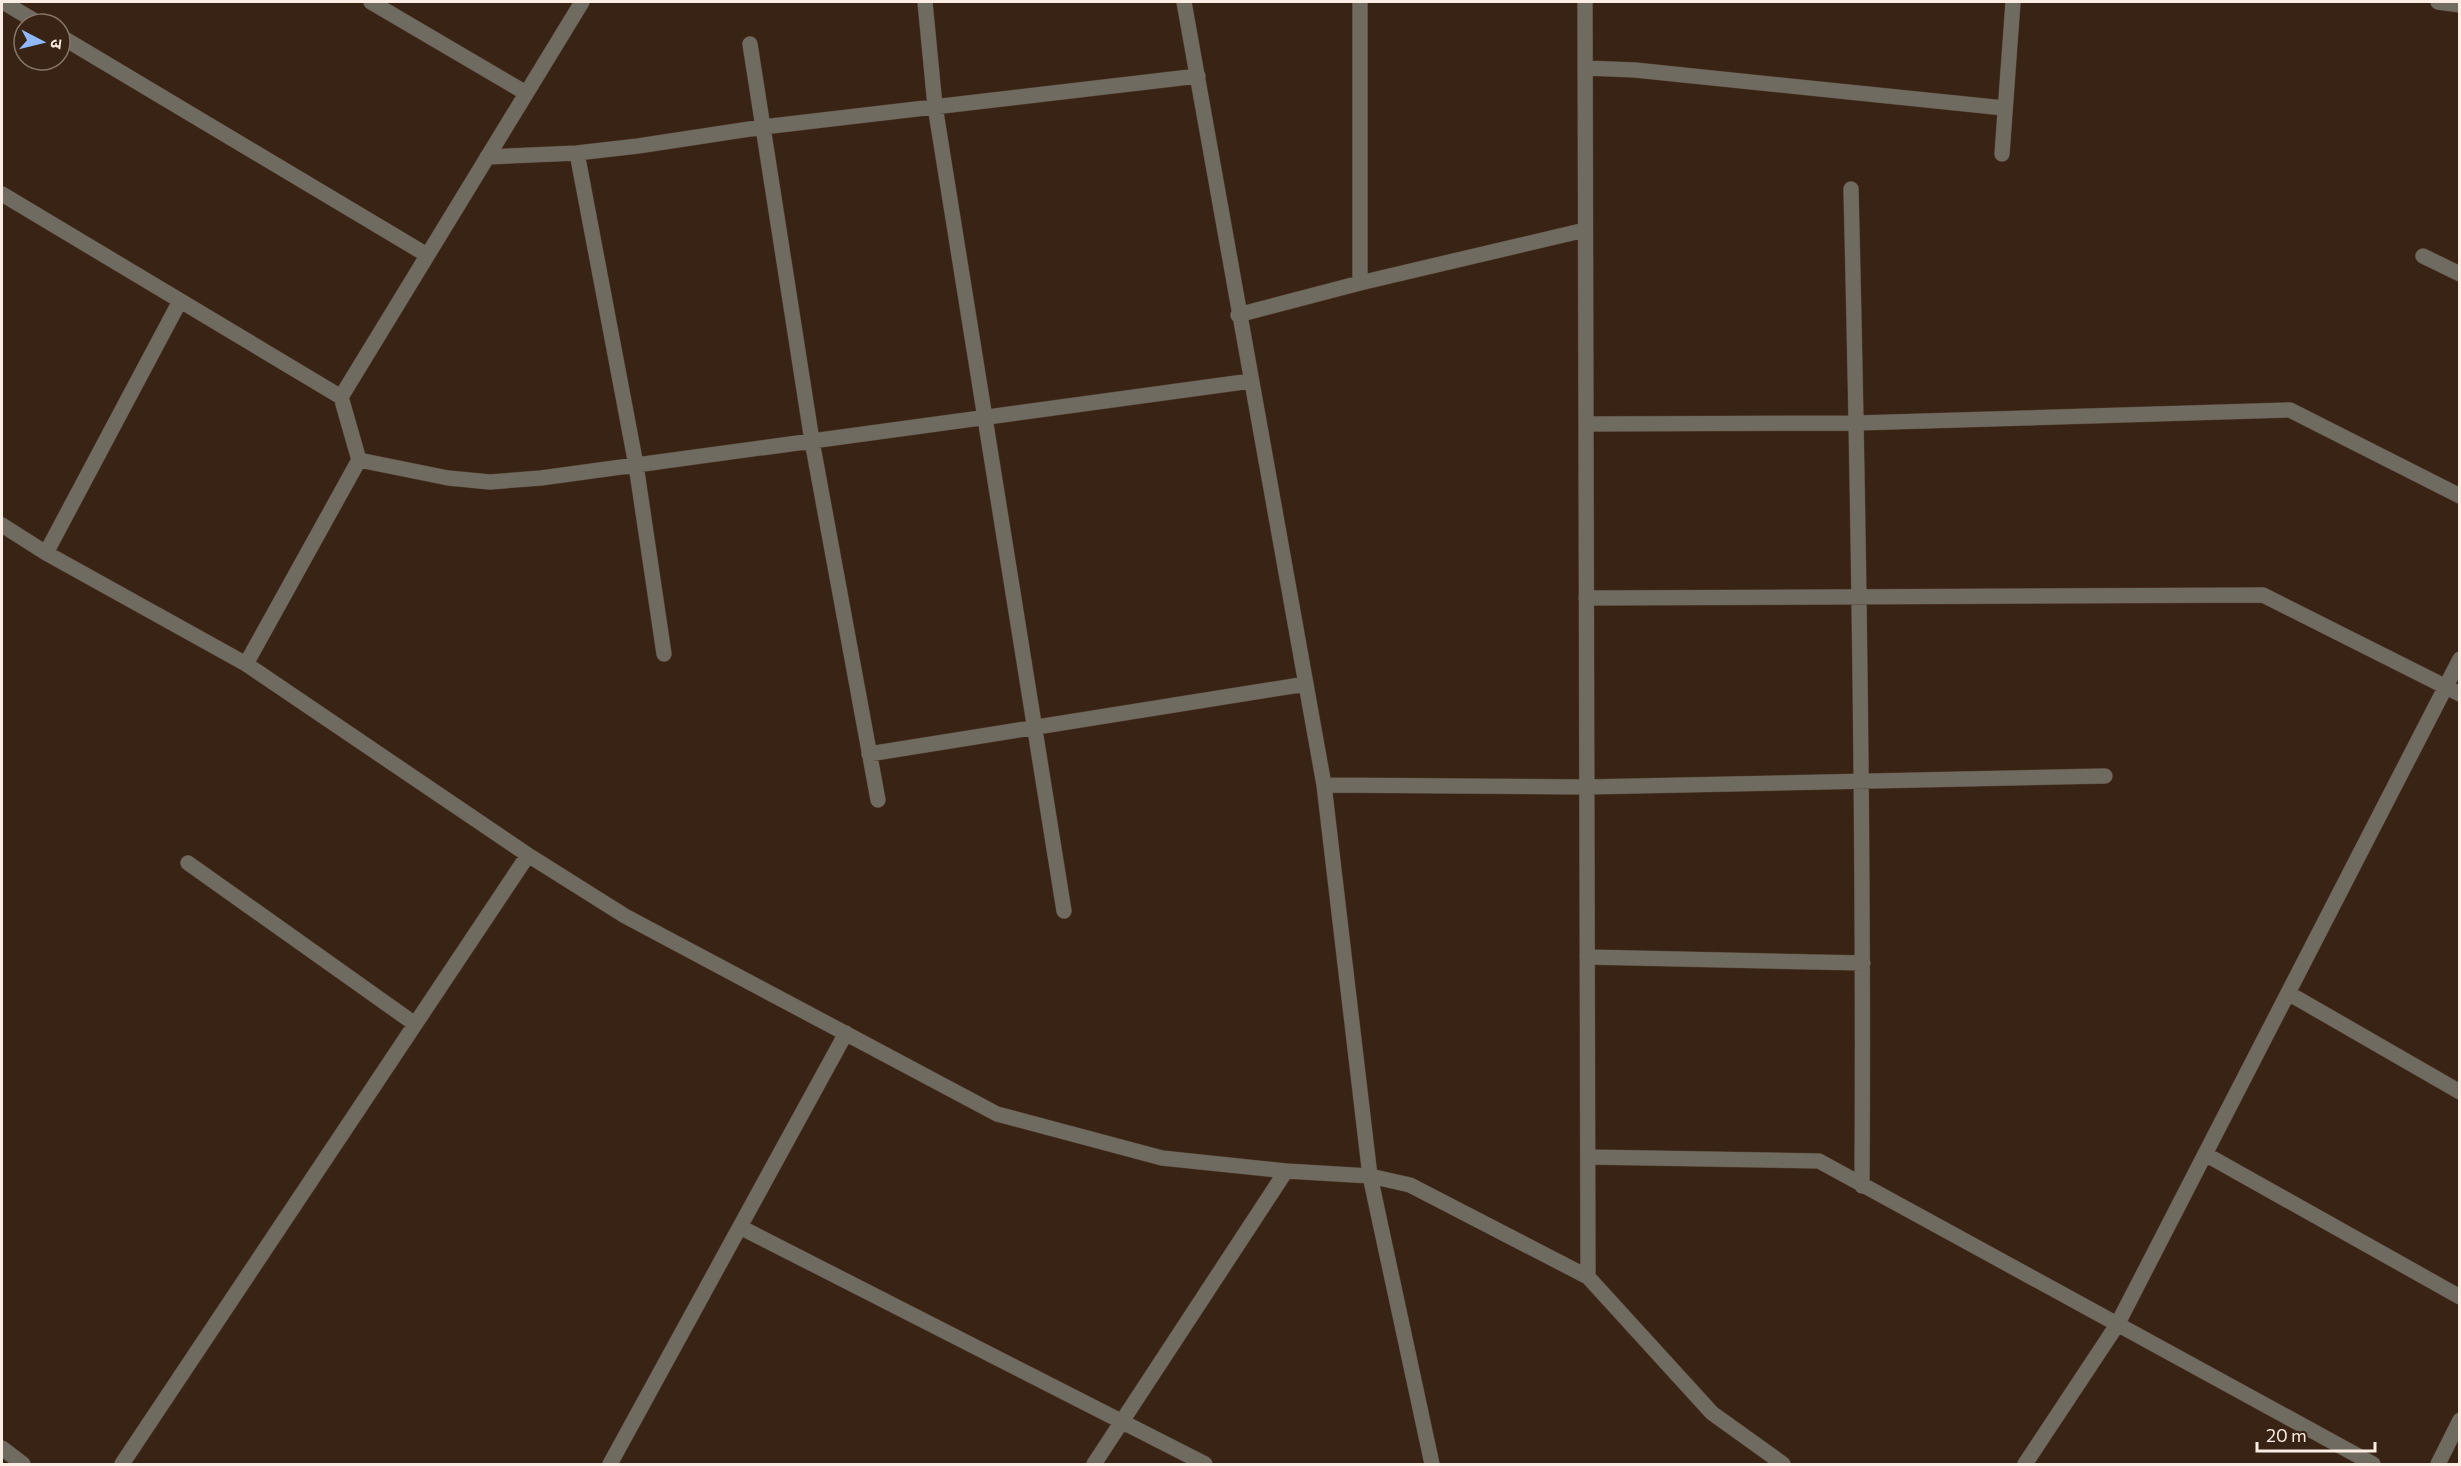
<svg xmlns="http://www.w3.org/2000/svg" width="2461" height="1466" viewBox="0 0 2461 1466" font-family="Commissioner,'Noto Sans Devanagari',sans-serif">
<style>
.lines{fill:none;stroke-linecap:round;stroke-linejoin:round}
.minor-casing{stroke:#533f31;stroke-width:16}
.minor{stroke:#706b60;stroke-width:15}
</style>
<rect width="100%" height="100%" fill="#382314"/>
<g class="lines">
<defs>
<path id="minor" d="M3 2 40 24
M371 2 526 93
M925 2 935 106 1064 911
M1184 2 1324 785 1370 1176 1432 1464
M1585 2 1588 1277
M2438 2 2460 5
M60 36 427 255
M750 44 812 441 878 800
M1585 68 1635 70 2004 108
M577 153 636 465 664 654
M2002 154 2013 2
M487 157 577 153 638 146 763 127 1198 76
M1851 189C1859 522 1864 854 1862 1186
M2 194 341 397 359 460 246 664
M2423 256 2460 274
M1360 283 1585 230
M1238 315 1360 283V2
M341 397 582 2
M1586 424 1857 423 2290 410 2460 496
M359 460 448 478 490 482 541 478 1251 381
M2 525 46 553 246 664 528 855 625 916 997 1114 1162 1158 1286 1171 1370 1176 1410 1185 1588 1277 1712 1413 1783 1464
M46 553 180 301
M1586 598 2263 595 2460 694
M869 754 1306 684
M1324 785 1587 787 2105 776
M188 863 415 1024
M1587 957 1863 963
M2288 993 2460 1092
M2205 1154 2460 1297
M1588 1157 1819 1161 2373 1464
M740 1227 1205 1464
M2 1448 23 1464
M122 1464 528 855
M610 1464 846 1033
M1094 1464 1286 1171
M2025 1464 2117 1325 2460 659
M2438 1464 2460 1420"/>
</defs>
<!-- minor casing -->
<use href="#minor" class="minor-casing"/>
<!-- minor -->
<use href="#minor" class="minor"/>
</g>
<!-- border -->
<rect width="2461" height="1466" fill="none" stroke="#fbede3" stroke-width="6"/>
<!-- north arrow -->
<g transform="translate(42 42) rotate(97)"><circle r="28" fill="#382314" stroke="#867467" stroke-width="1.5"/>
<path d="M0-4.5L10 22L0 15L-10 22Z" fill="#8fb8fd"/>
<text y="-9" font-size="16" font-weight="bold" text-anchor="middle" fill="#fbede3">उ</text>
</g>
<!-- scale -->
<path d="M2257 1442v9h118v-9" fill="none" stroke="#fbede3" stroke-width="3"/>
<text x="2266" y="1442" font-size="18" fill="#fbede3" stroke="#382314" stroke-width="4.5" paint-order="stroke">20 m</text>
</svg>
